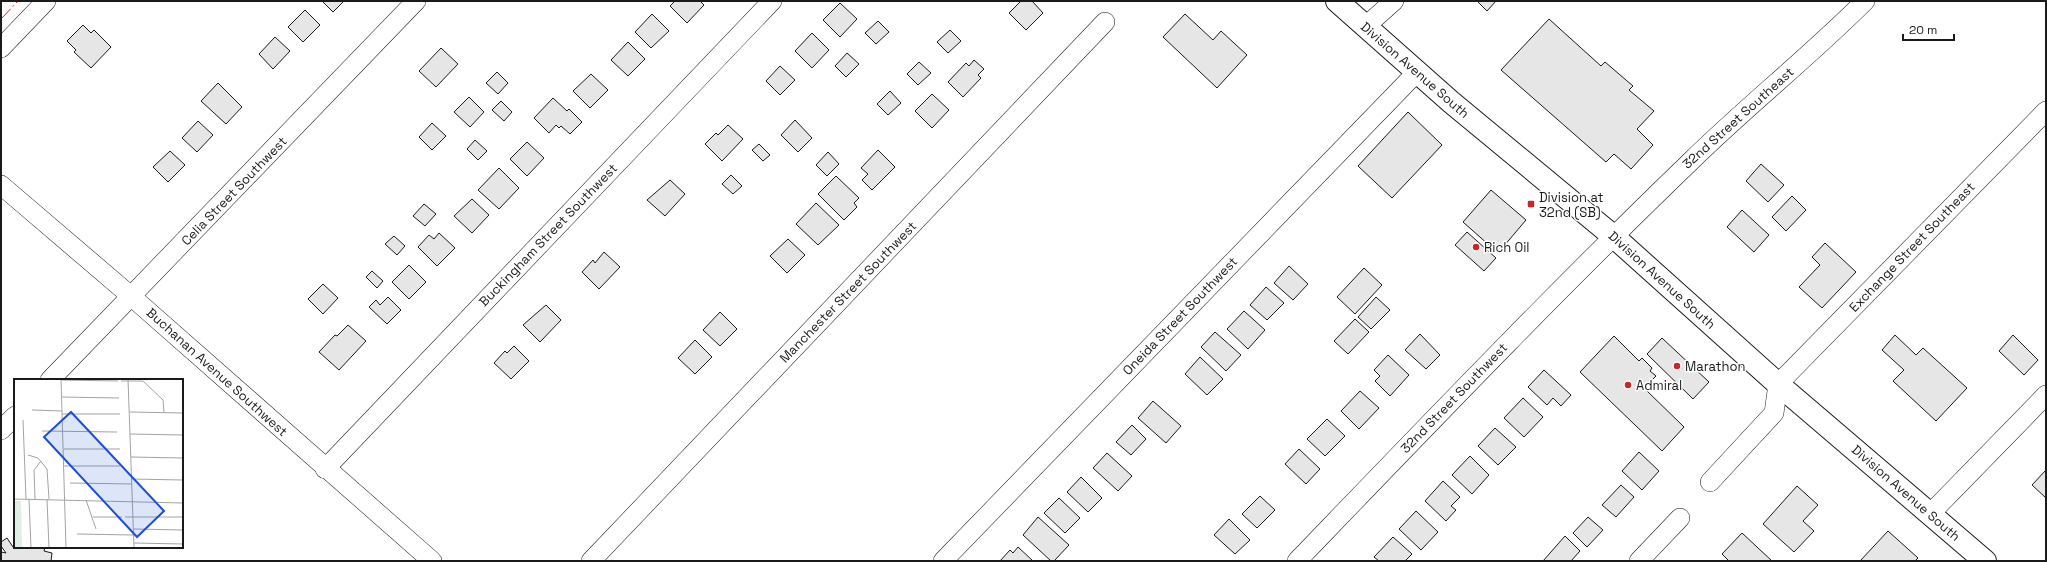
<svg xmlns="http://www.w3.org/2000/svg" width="2047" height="562" viewBox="0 0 2047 562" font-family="'Space Grotesk',sans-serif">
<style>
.building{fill:#e6e6e6;stroke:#1a1a1a}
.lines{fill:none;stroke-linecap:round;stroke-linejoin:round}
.minor-casing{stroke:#1a1a1a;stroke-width:20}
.major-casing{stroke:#1a1a1a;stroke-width:24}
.minor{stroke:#fff;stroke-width:19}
.major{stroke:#fff;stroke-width:22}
.power{stroke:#c62828;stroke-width:1;stroke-dasharray:14 3 2 3;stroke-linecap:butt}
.poi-dot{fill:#c62828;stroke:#fff;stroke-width:1.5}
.labels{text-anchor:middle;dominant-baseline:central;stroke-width:3;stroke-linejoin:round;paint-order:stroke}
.street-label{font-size:13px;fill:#1a1a1a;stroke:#fff}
.poi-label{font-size:13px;fill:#1a1a1a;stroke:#fff;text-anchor:start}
.inset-road{fill:none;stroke:#a3a3a3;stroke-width:1}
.view{fill:#1d4ed8;fill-opacity:0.15;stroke:#1d4ed8;stroke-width:2}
.inset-edge{fill:none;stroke:#1a1a1a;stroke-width:2}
</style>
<rect width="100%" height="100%" fill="#fff"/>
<!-- building -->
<path class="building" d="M322 1H344L333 12Z
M675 1H700L704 5 687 23 670 6Z
M1021 1H1032L1043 13 1026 30 1009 13Z
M1477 1H1496L1487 11Z
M840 3 857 19 840 37 823 20Z
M305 10 320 25 303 42 288 27Z
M652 14 669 31 651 48 635 32Z
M1185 14 1213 40 1221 31 1247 55 1217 88 1163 37Z
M1549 19 1601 66 1605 62 1633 86 1629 90 1654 111 1637 129 1653 145 1631 169 1614 154 1606 162 1501 70Z
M878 21 889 32 876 44 865 33Z
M83 25 91 33 94 30 111 47 91 68 74 52 76 50 67 41Z
M950 30 961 41 948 53 937 42Z
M812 33 829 50 812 68 795 51Z
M275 37 290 51 273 69 259 54Z
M628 42 645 59 628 76 611 60Z
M441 48 458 64 436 87 419 71Z
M847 53 859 64 846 77 835 66Z
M974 60 984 69 978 75 981 78 963 97 948 82 966 63 969 66Z
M919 62 931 73 918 85 907 74Z
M780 66 795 80 780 95 766 81Z
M497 72 508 83 498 94 486 83Z
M591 74 608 90 590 108 573 91Z
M218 83 242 107 226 124 201 101Z
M890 91 901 103 888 115 877 104Z
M932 94 949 110 932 128 915 111Z
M469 97 484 112 470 127 454 112Z
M553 98 567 111 569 109 582 122 570 134 561 126 559 128 556 125 549 133 534 118Z
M501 101 512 112 504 121 492 110Z
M1408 112 1442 145 1392 198 1358 166Z
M795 120 812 138 798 152 781 135Z
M198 121 213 135 197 152 182 138Z
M432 123 446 136 432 150 419 137Z
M728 125 743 139 722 161 705 144 716 133 718 135Z
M475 140 487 151 478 160 467 149Z
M527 142 544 158 527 176 510 159Z
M759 144 770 155 763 161 752 150Z
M878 150 895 167 872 190 862 180 868 174 861 168Z
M170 151 185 165 168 182 153 167Z
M828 152 839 164 827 176 816 165Z
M1761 164 1784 185 1768 202 1746 181Z
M499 168 519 188 499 209 478 190Z
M731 175 742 186 733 194 722 184Z
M836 176 859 198 854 203 857 207 844 220 818 194Z
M670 180 685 194 665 216 647 200Z
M1491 190 1526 220 1498 253 1463 222Z
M1792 196 1806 210 1786 231 1772 217Z
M472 199 489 215 472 233 454 216Z
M816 203 839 225 818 245 796 224Z
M424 204 436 214 425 226 413 216Z
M1742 210 1769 235 1754 252 1727 227Z
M1467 232 1496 258 1484 271 1455 245Z
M439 233 455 248 437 266 418 247 429 235 434 239Z
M394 236 405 246 397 255 385 244Z
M788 239 805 255 787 273 770 256Z
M1825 243 1856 272 1822 308 1799 287 1820 265 1812 257Z
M604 252 620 267 599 289 582 272 593 260 595 263Z
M409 265 426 282 409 299 392 282Z
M1289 266 1308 284 1293 300 1274 283Z
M1364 268 1382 285 1355 314 1337 297Z
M372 271 383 281 377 288 366 277Z
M323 284 338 298 323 314 308 299Z
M1266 287 1284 303 1267 320 1250 305Z
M388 297 401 310 387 324 369 307 376 300 380 305Z
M1376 297 1390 310 1371 329 1358 317Z
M546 305 561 320 540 342 523 325Z
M1244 311 1265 330 1248 349 1227 329Z
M720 312 737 329 720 346 703 330Z
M1355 319 1369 332 1348 354 1334 341Z
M348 325 366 341 339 370 319 352 335 335 337 336Z
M1215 332 1241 355 1226 371 1201 347Z
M1420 334 1440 355 1426 369 1405 350Z
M1895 335 1916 355 1923 348 1967 388 1936 421 1893 381 1904 370 1882 350Z
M2013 335 2038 360 2024 375 1999 351Z
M1614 336 1639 361 1642 358 1652 368 1650 371 1656 376 1644 388 1684 427 1662 451 1580 372Z
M1662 338 1709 382 1693 399 1647 354Z
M695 340 712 357 695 374 678 358Z
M514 346 529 361 511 379 494 363 505 351 507 353Z
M1388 355 1409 375 1390 396 1375 381 1380 376 1374 370Z
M1200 357 1223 379 1207 395 1185 374Z
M1544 370 1571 395 1561 406 1553 398 1547 405 1528 387Z
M1360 391 1379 408 1359 429 1341 411Z
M1523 398 1543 417 1524 437 1504 418Z
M1153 401 1181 426 1166 443 1138 418Z
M1327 419 1345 436 1325 456 1307 439Z
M1132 425 1146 439 1131 455 1116 442Z
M1495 428 1516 447 1498 465 1478 446Z
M1299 449 1320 469 1306 484 1285 464Z
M1639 452 1659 471 1642 490 1622 471Z
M1107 453 1132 476 1118 491 1093 468Z
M1470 456 1489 475 1472 494 1452 475Z
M2046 470V498L2032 485Z
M1081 477 1102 498 1088 512 1067 492Z
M1443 481 1460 497 1451 506 1456 510 1446 521 1425 501Z
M1621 485 1634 497 1616 517 1602 505Z
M1797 486 1818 505 1803 521 1814 531 1794 552 1763 524Z
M1260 496 1275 510 1257 528 1242 514Z
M1059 498 1080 518 1065 533 1044 513Z
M1416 511 1438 532 1421 550 1399 529Z
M1038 517 1069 545 1054 561H1051L1023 535Z
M1588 517 1603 530 1587 547 1573 533Z
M1229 519 1250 540 1235 554 1214 535Z
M1888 531 1918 558 1915 561H1860Z
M1742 533 1772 561H1729L1722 554Z
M1565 536 1580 551 1571 561H1543Z
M1393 537 1412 554 1405 561H1379L1374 557Z
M7 538 13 547 15 538V547H45L44 551 52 553 51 561H1V552L6 553 1 546V542Z
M1018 547 1033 561H1000L1010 550 1013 553Z"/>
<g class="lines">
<defs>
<path id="minor" d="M1366 26 1394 1
M1 48 46 1
M1 185 132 297 432 561
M50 380 416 1
M1 430 15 416
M325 469 772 1
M1710 482 1774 413 1778 384 2046 111
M1930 514 2046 395
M591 561 1105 22
M943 561 1418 71
M1297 561C1427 426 1556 291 1691 161 1747 106 1809 57 1865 1
M1639 561 1680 518"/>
<path id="major" d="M1337 1 1451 102 1613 236 1778 384 1985 561"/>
</defs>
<!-- minor casing -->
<use href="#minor" class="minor-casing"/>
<!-- major casing -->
<use href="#major" class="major-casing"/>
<!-- minor -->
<use href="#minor" class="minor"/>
<!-- major -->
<use href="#major" class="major"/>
<!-- power -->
<path class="power" d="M1 19 18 1"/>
</g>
<!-- markers -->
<g class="poi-dot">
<rect x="1527" y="200" width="8" height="8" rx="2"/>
<circle cx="1476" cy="247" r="4"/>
<circle cx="1677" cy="366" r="4"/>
<circle cx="1628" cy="385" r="4"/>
</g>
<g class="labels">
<!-- street labels -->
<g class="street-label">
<text transform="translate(1415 70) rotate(41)">Division Avenue South</text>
<text transform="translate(1738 118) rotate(-42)">32nd Street Southeast</text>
<text transform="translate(234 191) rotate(-46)">Celia Street Southwest</text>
<text transform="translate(548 235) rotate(-46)">Buckingham Street Southwest</text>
<text transform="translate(1912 247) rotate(-46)">Exchange Street Southeast</text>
<text transform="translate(1662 280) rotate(42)">Division Avenue South</text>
<text transform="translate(848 292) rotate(-46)">Manchester Street Southwest</text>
<text transform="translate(1180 316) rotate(-46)">Oneida Street Southwest</text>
<text transform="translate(217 372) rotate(42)">Buchanan Avenue Southwest</text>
<text transform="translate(1454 398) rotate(-46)">32nd Street Southwest</text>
<text transform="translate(1906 493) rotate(41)">Division Avenue South</text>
</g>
<!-- poi labels -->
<g class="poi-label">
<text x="1539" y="197">Division at<tspan x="1539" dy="15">32nd (SB)</tspan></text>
<text x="1484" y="247">Rich Oil</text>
<text x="1685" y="366">Marathon</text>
<text x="1636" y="385">Admiral</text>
</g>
</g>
<!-- overview -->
<g transform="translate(14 379)">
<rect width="169" height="169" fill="#fff"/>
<path d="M0 122H7L8 169H0Z" fill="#e0efe3"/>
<path class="inset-road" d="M47 0 52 169M114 0 120 169M47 1 104 2M107 2H129L149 21 150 34M47 18 105 19M18 31 48 32M116 33 169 34M48 35H106M9 41 12 120M28 52 103 53M116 55 169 56M50 70H106M14 76 24 79 33 90 35 120M117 78 169 79M50 87H106M118 100 169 101M56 104 118 105M0 120 169 124M15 120 17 169M21 120 20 91 27 82M33 120 35 169M72 121 82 150M79 138H108M111 138H169M120 150 169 151M63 155 119 156M120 164 169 165"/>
<path class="view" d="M57 33 150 132 123 158 30 58Z"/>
<rect width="169" height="169" class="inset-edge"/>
</g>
<!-- border -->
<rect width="2047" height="562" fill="none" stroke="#1a1a1a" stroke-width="4"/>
<!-- scale -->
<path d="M1903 34v6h51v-6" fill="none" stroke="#1a1a1a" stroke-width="2"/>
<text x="1909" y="34" font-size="12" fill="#1a1a1a" stroke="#ffffff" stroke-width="3" paint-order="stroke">20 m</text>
</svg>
